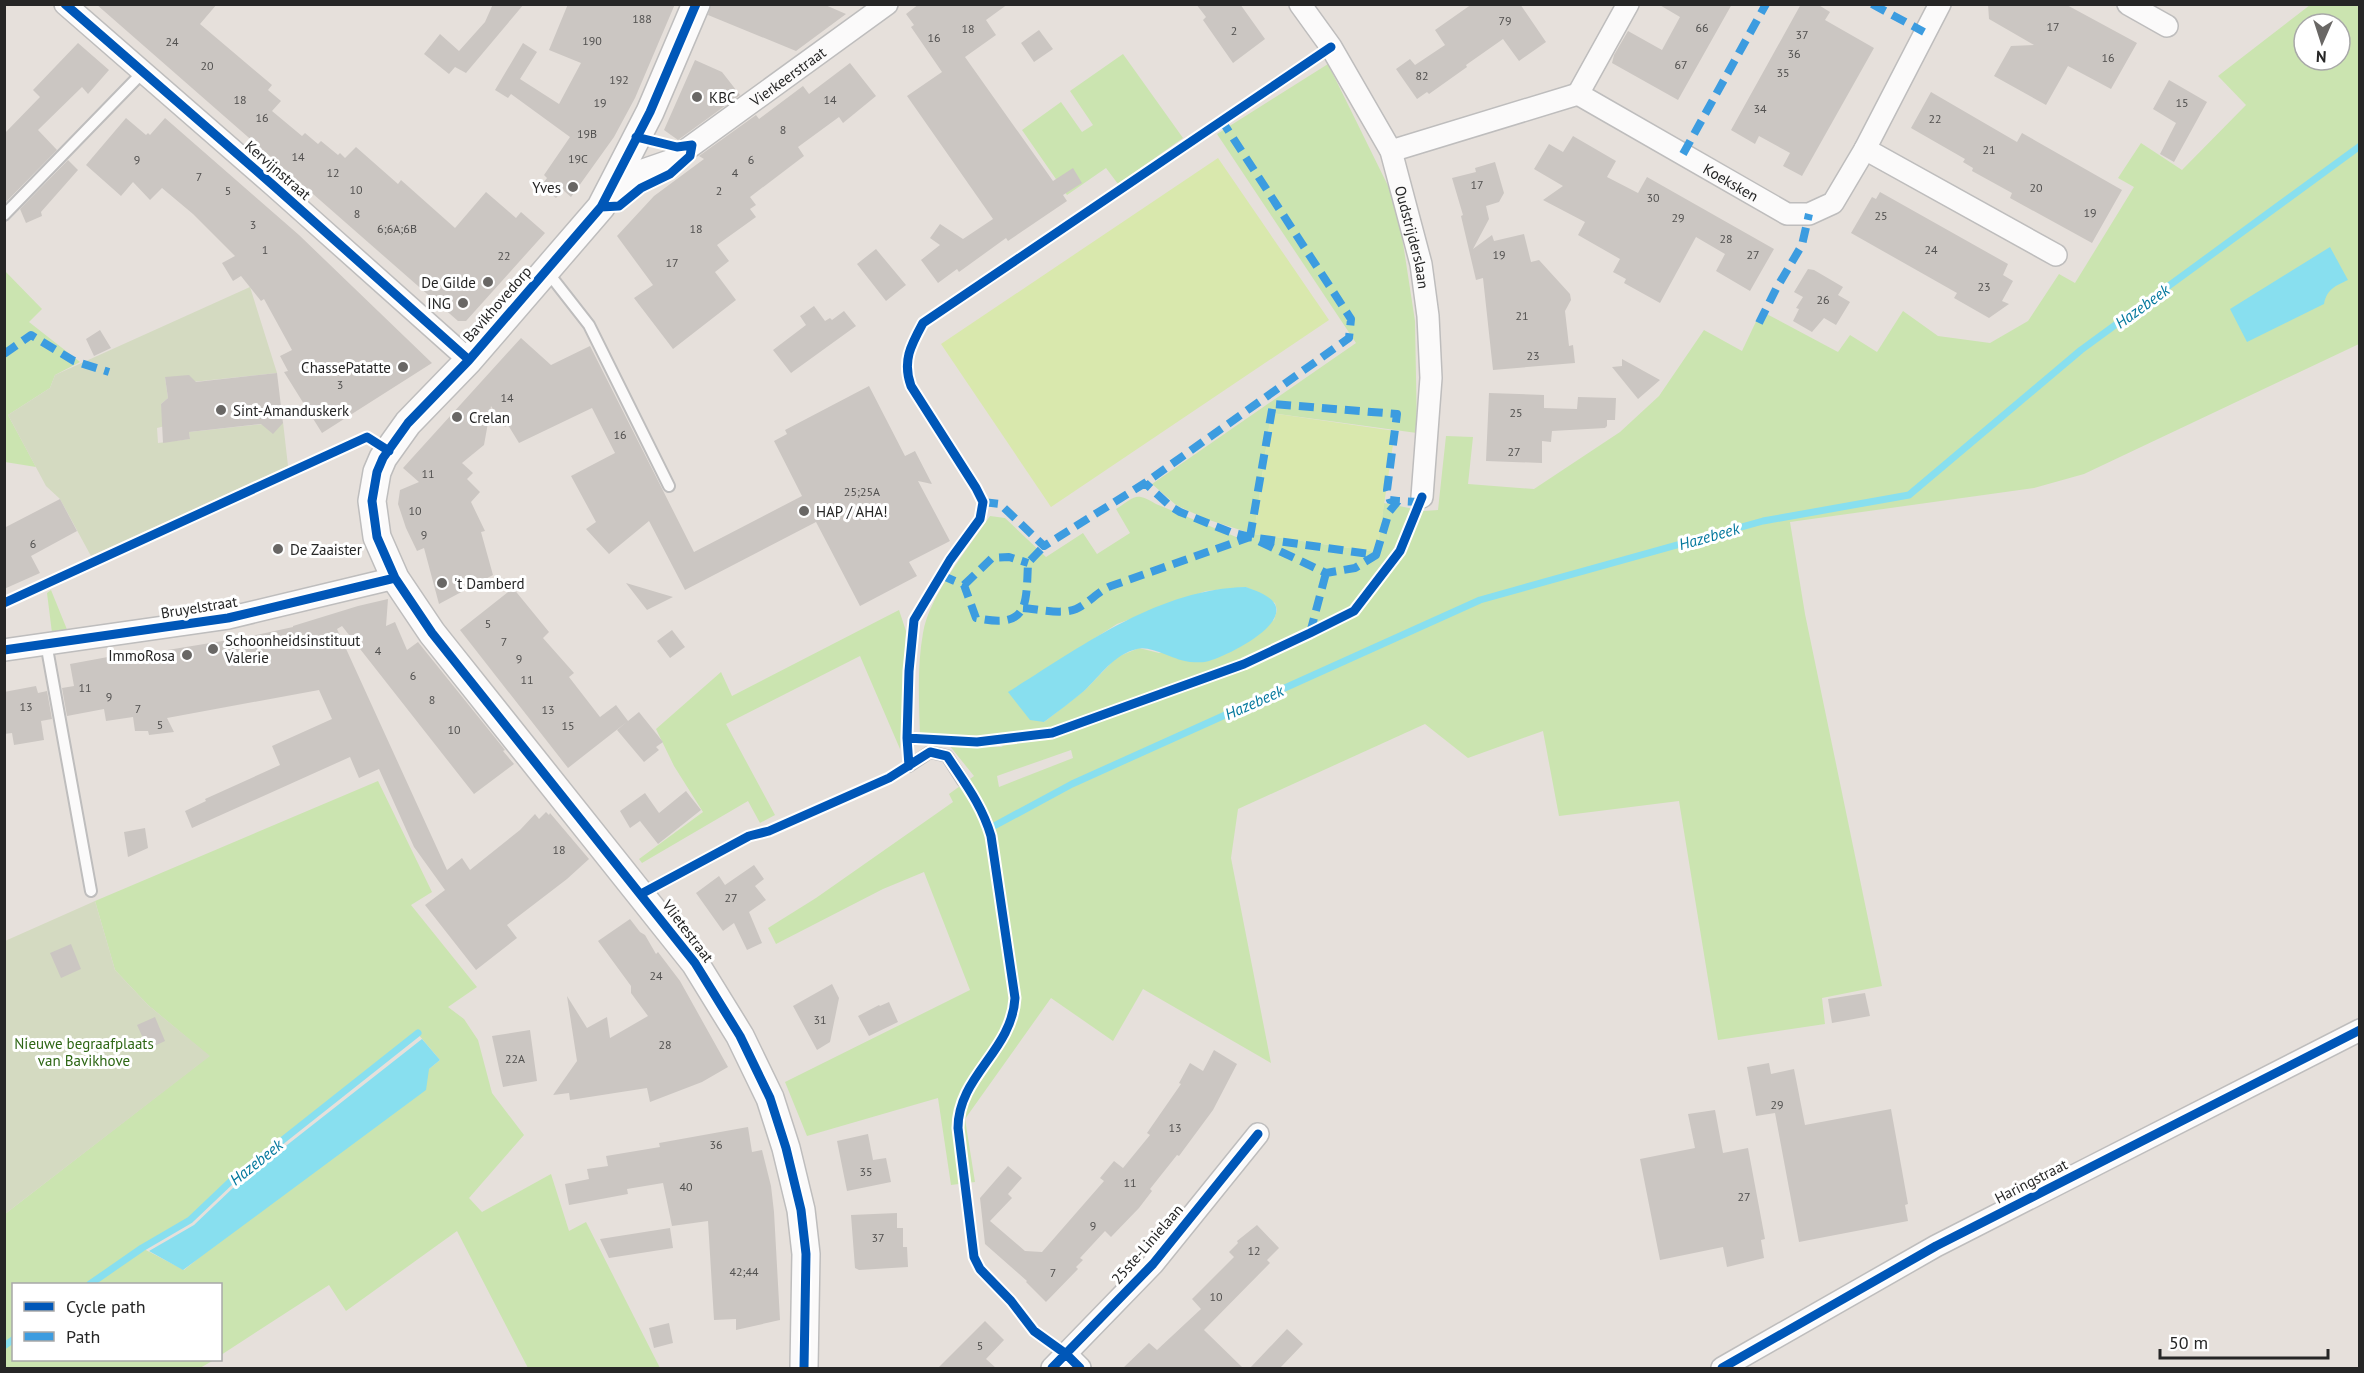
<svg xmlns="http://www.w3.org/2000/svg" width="2364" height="1373" viewBox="0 0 2364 1373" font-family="'PT Sans',sans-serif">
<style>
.green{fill:#cbe4b0;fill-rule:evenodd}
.cemetery{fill:#d4dac1}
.pitch{fill:#d9e8ad}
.water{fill:#88dfef}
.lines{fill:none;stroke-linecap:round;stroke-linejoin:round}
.stream{stroke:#88dfef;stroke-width:7}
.building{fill:#cbc6c2}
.service-casing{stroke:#bebdbd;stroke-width:14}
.minor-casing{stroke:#bebdbd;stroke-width:24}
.tertiary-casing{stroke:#bebdbd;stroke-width:30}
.service{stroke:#fbfafa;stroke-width:10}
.minor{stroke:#fbfafa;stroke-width:21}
.tertiary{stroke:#fbfafa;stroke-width:27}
.quiet{stroke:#3c9ce0;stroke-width:8;stroke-dasharray:15 8;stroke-linecap:butt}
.cycleway-casing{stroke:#fff;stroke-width:13}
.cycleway{stroke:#0057b8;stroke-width:9}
.poi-dot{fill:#696765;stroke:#fff;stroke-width:2}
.labels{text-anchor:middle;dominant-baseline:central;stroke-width:6;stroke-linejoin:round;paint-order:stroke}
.number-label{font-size:12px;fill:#51504f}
.street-label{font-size:15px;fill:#262626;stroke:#fff}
.poi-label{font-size:15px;fill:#262626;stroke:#fff;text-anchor:start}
.park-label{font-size:15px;fill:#2d6614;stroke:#fff}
.water-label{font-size:16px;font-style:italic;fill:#04789d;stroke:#fff}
</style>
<rect width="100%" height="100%" fill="#e6e0db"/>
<!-- green -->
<path class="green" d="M2310 5H2359V344L2084 474 2034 488 1790 522 1805 614 1882 986 1822 998 1825 1024 1718 1040 1679 801 1559 816 1543 731 1468 758 1425 724 1238 809 1231 858 1271 1063 1143 989 1113 1041 1051 998 965 1119 975 1182 951 1185 938 1098 807 1136 785 1082 970 990 924 872 883 889 776 944 768 928 816 898 953 802 949 794 974 776 949 745 1003 747 983 736 920 735C919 701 917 666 923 633 929 596 969 547 990 516L1005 518 1046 557 1083 533 1097 554 1130 533 1116 509C1135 497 1135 491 1156 504L1246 541 1253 534 1206 519 1176 505 1152 484 1356 343 1217 134 1328 64 1397 204 1415 321 1417 433 1271 413 1254 534 1377 552 1384 503 1424 511 1438 510 1446 436 1473 437 1468 484 1534 489 1620 432 1659 396 1704 330 1742 351 1761 311 1838 352 1850 335 1877 352 1903 311 1938 336 1990 343 2028 321 2059 274 2075 283 2134 187 2118 178 2141 143 2182 170 2246 105 2218 76ZM2304 24H2340V60H2304ZM1246 587 1275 603 1277 610 1274 620 1159 653 1139 648 1117 657 1085 690 1044 722 1009 693 1117 624 1206 591ZM1132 703 1138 707 1067 732 1029 740 1031 736 1053 732ZM1071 750 1073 758 999 787 997 776Z
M1123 54 1183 138 1118 184 1106 168 1067 195 1022 130 1061 102 1082 132 1093 125 1070 91Z
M4 270 42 309 29 322 80 362 55 375 50 388 8 415 36 467 5 462Z
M51 590 68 632 52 633 47 593Z
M899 610 906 631 900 749 860 656 726 724 775 815 760 823 748 801 642 863 639 859 703 812 674 766 656 729 721 672 732 696Z
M378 781 432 892 411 905 477 987 448 1007 464 1019 478 1040 492 1093 524 1135 469 1198 482 1212 551 1174 569 1231 586 1222 660 1368H528L457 1231 346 1311 329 1285 221 1355 220 1284H14V1360H214L200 1368H5V1214L209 1056 148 1005 115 970 95 901ZM418 1034 440 1060 184 1270 142 1248 190 1220 231 1181Z"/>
<!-- cemetery -->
<path class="cemetery" d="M250 287 277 373 192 382 165 377 168 398 161 404 165 426 157 428 158 443 190 439 189 432 283 422 288 466 91 556 60 499 46 486 8 415 50 388 55 375Z
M95 901 115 970 148 1005 210 1056 5 1214V941Z"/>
<!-- pitch -->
<path class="pitch" d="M1218 158 1329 320 1051 507 941 344Z
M1271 413 1395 431 1377 552 1254 534Z"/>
<!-- water -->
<path class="water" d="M2330 247 2348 280C2335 286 2327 289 2324 304L2247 342 2230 309Z
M1246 587C1256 591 1273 596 1276 607 1282 629 1226 656 1209 661 1204 663 1196 662 1190 662 1175 661 1151 645 1137 649 1113 655 1101 675 1084 691 1071 702 1057 712 1044 722L1030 720 1008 692C1081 647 1157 589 1246 587Z
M422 1039 440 1060 429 1069 426 1090 183 1270 149 1251 194 1225 235 1186Z"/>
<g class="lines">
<!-- stream -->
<path class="stream" d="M994 826 1072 784 1480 600 1763 521 1909 495 2081 350 2360 146
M90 1284 142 1248 190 1220 231 1181 418 1033
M4 1346 14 1339"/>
</g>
<!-- building -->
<path class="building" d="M96 4H217L200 24 272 85 268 90 281 101 272 111 302 136 305 133 318 144 321 141 338 155 340 153 345 158 356 147 398 184 401 180 455 228 486 192 516 218 521 212 545 233 466 321H458Z
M493 4H524L466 73 455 67 449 74 424 54 440 34 459 51 485 22Z
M568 4H675L635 98 614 137 571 197 563 190 556 198 541 186 547 178 544 175 570 137 511 94 508 98 495 90 523 43 537 52 520 79 559 104 581 63 549 50Z
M711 4H823L846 14 796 51 708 15Z
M919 4H1008L986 20 996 35 965 57 1053 181 1073 168 1082 183 1063 195 1067 201 1008 241 1006 238 959 272 957 269 938 283 921 260 940 245 930 238 940 224 963 239 993 219 907 96 942 72 911 27 914 25 906 14Z
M1196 4H1240L1265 39 1233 63 1203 20 1206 17Z
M1472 4H1520L1546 42 1519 61 1503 39 1466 65 1467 67 1429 94 1427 92 1417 99 1396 69 1410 59 1415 65 1445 45 1435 30Z
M1658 4H1732L1678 100 1612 63 1614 55 1628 31 1662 50 1680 17Z
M1801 4H1817L1830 12 1825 20 1874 48 1802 176 1783 166 1790 153 1759 136 1755 144 1731 130Z
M1988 4H2065L2137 43 2111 89 2068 66 2046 105 1994 76 2011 46 2034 45 1989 19Z
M1039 30 1053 49 1034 62 1021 43Z
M78 43 109 70 88 94 82 87 38 130 57 150 4 204V134L40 97 33 90Z
M695 60 722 72 740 95 678 140 664 130Z
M850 63 876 96 843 123 839 117 798 147 804 156 750 197 756 205 750 209 756 217 717 245 729 261 715 272 736 300 673 349 634 298 653 285 617 236 654 196 704 159 699 156 756 115 759 119 803 86 809 94Z
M2169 80 2207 102 2174 162 2160 154 2176 123 2153 109Z
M1931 92 2017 142 2022 133 2122 190 2092 243 2010 198 2012 193 1972 171 1973 168 1963 162 1965 159 1911 128Z
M126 118 146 135 148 133 150 135 165 118 299 235 432 363 322 433 284 372 288 371 280 356 292 350 264 299 261 301 241 276 233 281 222 263 235 256 193 214 162 188 150 200 133 182 121 196 86 165Z
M1573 136 1616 161 1607 177 1638 193 1647 177 1774 249 1750 291 1716 271 1725 254 1696 237 1660 303 1624 283 1626 279 1613 272 1620 259 1578 235 1585 222 1543 200 1563 186 1534 169 1549 144 1563 152Z
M68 160 78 170 41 212 42 216 26 223 20 209Z
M1495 162 1504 193 1499 202 1486 206 1489 219 1473 249 1492 235 1494 241 1524 234 1531 262 1539 260 1570 294 1571 300 1565 311 1569 346 1573 345 1575 363 1493 370 1483 278 1476 280 1461 216 1463 215 1452 178 1476 172 1475 168Z
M1880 192 2008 264 2003 275 2013 281 2002 301 2009 304 1989 318 1954 298 1957 293 1851 233 1872 197 1876 199Z
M876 249 906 285 886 301 857 264Z
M1808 269 1814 270 1843 287 1838 295 1850 302 1836 325 1824 318 1812 332 1793 321 1799 309 1796 308 1803 297 1794 292Z
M814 306 825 321 830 318 832 320 844 311 856 326 791 373 773 350 806 325 800 316Z
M100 330 111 348 94 356 86 339Z
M521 338 551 365 590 346 694 552 802 496 774 441 787 434 785 430 869 386 905 456 915 451 932 484 918 481 950 541 909 562 917 576 860 606 816 522 685 590 649 521 609 554 586 529 596 522 571 476 615 453 592 408 519 443 508 425 505 427 491 406 484 445 462 463 473 473 467 479 480 492 471 502 485 531 481 532 493 575 439 604 424 548 417 551 406 528 398 504 400 490 419 482 403 468Z
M1622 359 1660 380 1638 399 1612 367 1622 366Z
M277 373 283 423 273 434 261 424 189 432 190 439 163 443 161 404 168 398 165 377 189 375 196 382Z
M1489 393 1544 395V408L1577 409 1578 397 1616 398 1615 420H1607V426L1605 428 1552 431 1551 442 1542 441V463L1486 461Z
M60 499 77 531 31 556 40 573 4 589V528Z
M626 583 673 597 647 610Z
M513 588 549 632 543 638 574 673 569 677 600 717 616 705 628 721 568 768 460 630Z
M388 599 386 626 395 622 407 650 418 642 505 750 503 751 514 764 474 794 342 626 337 629 447 870 462 858 470 870 520 830 535 814 539 819 546 812 549 815 550 813 589 859 567 879 507 925 517 938 476 970 425 905 445 890 414 847 379 769 359 778 350 757 192 828 185 811 206 801 205 799 280 765 272 746 332 719 319 690 167 718 174 732 149 735 148 731H135L133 717 106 721 104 709 67 716 62 688 74 686 70 664 124 654 137 655 247 637 293 627V626L358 606Z
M672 630 685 647 670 658 657 641Z
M36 686 38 693 47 691 52 719 41 721 44 740 14 745 12 733 4 734V692Z
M639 712 663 742 656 747 659 750 644 762 617 730Z
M686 791 701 810 658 844 640 821 630 828 620 811 645 793 659 813Z
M145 828 148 848 128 857 124 832Z
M754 865 764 879 755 886 766 900 749 912 762 943 747 950 734 923 723 931 696 893 719 876 725 885Z
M630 919 640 932 645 935 656 954 658 952 680 981 728 1067 702 1082 650 1102 647 1088 570 1100 569 1093 553 1095 577 1061 567 996 587 1028 607 1017 610 1038 648 1016 631 993V986L598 941Z
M71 944 81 969 61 978 50 953Z
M832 984 839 998 830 1042 817 1050 793 1006Z
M1865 993 1870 1016 1832 1023 1828 999Z
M889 1002 898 1022 869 1036 858 1016 879 1005 880 1006Z
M155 1017 165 1041 148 1049 137 1025Z
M530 1030 537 1081 503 1087 492 1036Z
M1214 1050 1237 1064 1213 1110 1179 1156 1177 1155 1150 1189 1152 1191 1139 1208 1111 1237 1105 1231 1080 1258 1083 1260 1076 1267 1078 1269 1046 1302 1026 1282 1027 1281 985 1244 980 1198 1008 1166 1022 1178 1008 1194 1012 1198 990 1221 1025 1251 1042 1252 1104 1181 1100 1178 1114 1161 1123 1168 1150 1135 1147 1133 1181 1084 1179 1083 1190 1063 1203 1071Z
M1769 1063 1771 1074 1794 1069 1805 1125 1891 1109 1908 1204 1905 1205 1908 1221 1799 1242 1775 1113 1756 1116 1747 1067Z
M1715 1110 1723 1153 1748 1148 1765 1239 1761 1240 1764 1258 1727 1267 1723 1247 1660 1260 1640 1159 1695 1148 1688 1114Z
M748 1127 752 1152 762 1150 771 1186 774 1212 780 1320 736 1330V1319L714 1320 708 1221 672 1226 663 1183 627 1189 628 1194 569 1205 565 1184 589 1179 587 1169 608 1166 606 1156 660 1147 659 1143Z
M868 1134 873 1160 886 1158 891 1182 847 1191 837 1141Z
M897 1213V1228H903V1247H907L908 1267 859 1270 855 1268 851 1215Z
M1257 1225 1279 1248 1267 1260 1270 1263 1204 1330 1243 1368H1123L1149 1343 1157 1350 1201 1309 1192 1299 1234 1257 1229 1252 1238 1243 1237 1241Z
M670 1228 673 1248 609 1258 600 1239Z
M985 1321 1004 1340 986 1359 996 1368H938Z
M669 1323 673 1343 654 1348 649 1328Z
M1287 1329 1303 1344 1280 1368H1250Z"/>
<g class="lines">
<defs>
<path id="service" d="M4 215 143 72
M546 270 589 325 669 486
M46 643 91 891
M909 766 930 752 947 756 963 781"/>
<g id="minor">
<path d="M65 4 274 186 469 360"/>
<path id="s1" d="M1300 4 1331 47 1391 151 1421 264 1428 316 1431 378 1422 497"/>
<path d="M2128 4 2167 26"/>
<path d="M1578 94 1628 4"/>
<path d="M1865 149 2056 255"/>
<path id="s2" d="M1391 151 1578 94 1787 214H1809L1833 203 1865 149 1940 4"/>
<path id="s3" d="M612 196 643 170 672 160 887 4"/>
<path d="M4 650 228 618 395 578"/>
<path d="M1066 1354 1080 1368"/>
<path d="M1052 1368 1153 1264 1258 1134"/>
<path d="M1722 1368 1936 1246 2360 1030"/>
</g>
<path id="tertiary" d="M696 4 650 112 601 207 469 360 408 423 383 458 377 472 372 501 377 537 395 578 432 633 695 963 740 1036 770 1098 786 1148 801 1210 806 1254 804 1368"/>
</defs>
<!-- service casing -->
<use href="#service" class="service-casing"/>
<!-- minor casing -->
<use href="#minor" class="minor-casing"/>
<!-- tertiary casing -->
<use href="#tertiary" class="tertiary-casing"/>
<!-- service -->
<use href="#service" class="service"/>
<!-- minor -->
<use href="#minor" class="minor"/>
<!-- tertiary -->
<use href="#tertiary" class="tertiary"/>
<!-- quiet -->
<path class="quiet" d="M1872 4 1924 32
M1683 154 1766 4
M1759 323 1776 289 1802 245 1809 214
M4 354 31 335 74 361 109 372
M983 502 1000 504 1044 546 1145 483 1349 338 1351 319 1222 121
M1250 537 1273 404 1397 414 1387 490 1390 500 1398 501
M1376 555 1389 512 1398 501 1420 502
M941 575 964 585 976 618C1029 629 1026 606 1028 563L1044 546
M964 585 992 558 1009 557 1028 563
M1023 608C1038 609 1061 615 1076 609 1088 604 1098 591 1111 586L1250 537 1376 555 1355 568 1326 573 1250 537 1230 532 1180 512 1170 506 1145 483
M1310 633 1326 573"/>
<defs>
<path id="cycleway" d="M65 4 274 186 469 360
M696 4 650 112 601 207 469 360 408 423 383 458 377 472 372 501 377 537 395 578 432 633 695 963 740 1036 770 1098 786 1148 801 1210 806 1254 804 1368
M601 207 619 206 641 188 670 174 690 156 692 145 677 147 636 137
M4 603 367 437 389 451
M4 650 228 618 395 578
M907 738 977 742 1052 733 1244 664 1310 633 1354 611 1400 551 1422 497
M909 766 907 738 909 671 914 620 950 560 980 519 983 502 976 488 911 386C902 361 911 345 923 323L1331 47
M641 894 749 836 769 831 889 778 930 752 947 756C964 782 982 805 991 836L1015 998C1012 1051 958 1076 958 1128L974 1257 980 1269 1011 1301 1034 1331 1066 1354 1080 1368
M1052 1368 1153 1264 1258 1134
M1722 1368 1936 1246 2360 1030"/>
</defs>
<!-- cycleway casing -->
<use href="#cycleway" class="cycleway-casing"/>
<!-- cycleway -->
<use href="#cycleway" class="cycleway"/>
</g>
<!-- markers -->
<g class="poi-dot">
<circle cx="697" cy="97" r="6"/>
<circle cx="573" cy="187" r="6"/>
<circle cx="488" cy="282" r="6"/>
<circle cx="463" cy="303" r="6"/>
<circle cx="403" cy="367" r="6"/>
<circle cx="221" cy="410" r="6"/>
<circle cx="457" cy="417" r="6"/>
<circle cx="804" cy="511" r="6"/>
<circle cx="278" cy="549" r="6"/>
<circle cx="442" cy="583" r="6"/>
<circle cx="213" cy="649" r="6"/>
<circle cx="187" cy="655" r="6"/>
</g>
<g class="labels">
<!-- number labels -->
<g class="number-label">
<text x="642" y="18">188</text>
<text x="1505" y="20">79</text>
<text x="2053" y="26">17</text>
<text x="1702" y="27">66</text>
<text x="968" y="28">18</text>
<text x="1234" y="30">2</text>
<text x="1802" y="34">37</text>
<text x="934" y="37">16</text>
<text x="592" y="40">190</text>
<text x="172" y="41">24</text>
<text x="1794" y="53">36</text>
<text x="2108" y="57">16</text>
<text x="1681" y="64">67</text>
<text x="207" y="65">20</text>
<text x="1783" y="72">35</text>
<text x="1422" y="75">82</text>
<text x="619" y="79">192</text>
<text x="240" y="99">18</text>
<text x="830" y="99">14</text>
<text x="600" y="102">19</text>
<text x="2182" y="102">15</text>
<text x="1760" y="108">34</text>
<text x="262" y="117">16</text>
<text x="1935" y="118">22</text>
<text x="783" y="129">8</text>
<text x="587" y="133">19B</text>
<text x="1989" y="149">21</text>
<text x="298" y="156">14</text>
<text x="578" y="158">19C</text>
<text x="137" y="159">9</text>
<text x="751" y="159">6</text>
<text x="333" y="172">12</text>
<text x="735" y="172">4</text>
<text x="199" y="176">7</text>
<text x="1477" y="184">17</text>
<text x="2036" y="187">20</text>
<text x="356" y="189">10</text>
<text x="228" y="190">5</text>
<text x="719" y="190">2</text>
<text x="1653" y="197">30</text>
<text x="2090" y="212">19</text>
<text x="357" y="213">8</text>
<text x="1881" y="215">25</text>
<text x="1678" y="217">29</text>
<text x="253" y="224">3</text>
<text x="397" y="228">6;6A;6B</text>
<text x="696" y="228">18</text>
<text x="1726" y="238">28</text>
<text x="265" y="249">1</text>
<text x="1931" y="249">24</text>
<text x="1499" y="254">19</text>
<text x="1753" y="254">27</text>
<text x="504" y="255">22</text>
<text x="672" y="262">17</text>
<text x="1984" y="286">23</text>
<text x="1823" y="299">26</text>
<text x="1522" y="315">21</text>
<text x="1533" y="355">23</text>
<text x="340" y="384">3</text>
<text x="507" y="397">14</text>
<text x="1516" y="412">25</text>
<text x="620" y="434">16</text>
<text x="1514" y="451">27</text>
<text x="428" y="473">11</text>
<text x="862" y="491">25;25A</text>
<text x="415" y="510">10</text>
<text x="424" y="534">9</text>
<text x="33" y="543">6</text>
<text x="488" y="623">5</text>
<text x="504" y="641">7</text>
<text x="378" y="650">4</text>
<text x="519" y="658">9</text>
<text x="413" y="675">6</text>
<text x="527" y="679">11</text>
<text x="85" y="687">11</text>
<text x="109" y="696">9</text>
<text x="432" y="699">8</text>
<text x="26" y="706">13</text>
<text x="138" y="708">7</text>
<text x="548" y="709">13</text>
<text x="160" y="724">5</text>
<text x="568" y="725">15</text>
<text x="454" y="729">10</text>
<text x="559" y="849">18</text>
<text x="731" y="897">27</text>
<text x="656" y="975">24</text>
<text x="820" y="1019">31</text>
<text x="665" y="1044">28</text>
<text x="515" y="1058">22A</text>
<text x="1777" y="1104">29</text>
<text x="1175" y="1127">13</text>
<text x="716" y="1144">36</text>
<text x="866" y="1171">35</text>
<text x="1130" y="1182">11</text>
<text x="686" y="1186">40</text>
<text x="1744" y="1196">27</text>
<text x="1093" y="1225">9</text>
<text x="878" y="1237">37</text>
<text x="1254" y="1250">12</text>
<text x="744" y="1271">42;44</text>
<text x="1053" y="1272">7</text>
<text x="1216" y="1296">10</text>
<text x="980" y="1345">5</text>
</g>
<!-- street labels -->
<g class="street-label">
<text stroke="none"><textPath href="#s3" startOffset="214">Vierkeerstraat</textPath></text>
<text transform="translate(278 170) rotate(41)">Kervijnstraat</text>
<text stroke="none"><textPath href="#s2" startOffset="372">Koeksken</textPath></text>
<text stroke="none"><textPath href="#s1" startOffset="262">Oudstrijderslaan</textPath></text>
<text transform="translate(497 304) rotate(-49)">Bavikhovedorp</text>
<text transform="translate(199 607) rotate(-9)">Bruyelstraat</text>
<text transform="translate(688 931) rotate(53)">Vlietestraat</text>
<text transform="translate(2031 1181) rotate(-27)">Haringstraat</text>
<text transform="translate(1147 1244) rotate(-49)">25ste-Linielaan</text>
</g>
<!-- poi labels -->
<g class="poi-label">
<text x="709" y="97">KBC</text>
<text x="561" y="187" text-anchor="end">Yves</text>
<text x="476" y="282" text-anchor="end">De Gilde</text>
<text x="451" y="303" text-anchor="end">ING</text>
<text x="391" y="367" text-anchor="end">ChassePatatte</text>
<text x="233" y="410">Sint-Amanduskerk</text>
<text x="469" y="417">Crelan</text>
<text x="816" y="511">HAP / AHA!</text>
<text x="290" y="549">De Zaaister</text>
<text x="454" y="583">'t Damberd</text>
<text x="225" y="640">Schoonheidsinstituut<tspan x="225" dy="17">Valerie</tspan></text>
<text x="175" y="655" text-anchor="end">ImmoRosa</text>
</g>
<!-- park labels -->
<g class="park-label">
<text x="84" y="1043">Nieuwe begraafplaats<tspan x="84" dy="17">van Bavikhove</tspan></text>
</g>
<!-- water labels -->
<g class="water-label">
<text transform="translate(2142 306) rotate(-36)">Hazebeek</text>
<text transform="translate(1709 536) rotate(-16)">Hazebeek</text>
<text transform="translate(1254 702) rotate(-24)">Hazebeek</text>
<text transform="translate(256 1162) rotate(-39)">Hazebeek</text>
</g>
</g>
<!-- border -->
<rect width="2364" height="1373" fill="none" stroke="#262626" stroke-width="12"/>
<!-- legend -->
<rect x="12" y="1283" width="210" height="78" fill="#ffffff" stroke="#a8a8a8" stroke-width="1.5"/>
<rect x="24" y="1302" width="30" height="9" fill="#0057b8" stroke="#a8a8a8" stroke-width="1.5"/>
<text x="66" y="1313" font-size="18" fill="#262626">Cycle path</text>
<rect x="24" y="1332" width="30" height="9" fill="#3c9ce0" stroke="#a8a8a8" stroke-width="1.5"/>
<text x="66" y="1343" font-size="18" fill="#262626">Path</text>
<!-- north arrow -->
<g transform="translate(2322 42) rotate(183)"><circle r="28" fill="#ffffff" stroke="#a8a8a8" stroke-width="1.5"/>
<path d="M0-4.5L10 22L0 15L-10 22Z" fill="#696765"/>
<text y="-9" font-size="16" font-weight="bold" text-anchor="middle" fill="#262626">N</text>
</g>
<!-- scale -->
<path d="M2160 1349v9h168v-9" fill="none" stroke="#262626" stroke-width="3"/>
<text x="2169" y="1349" font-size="18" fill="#262626" stroke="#ffffff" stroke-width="4.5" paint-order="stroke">50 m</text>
</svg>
